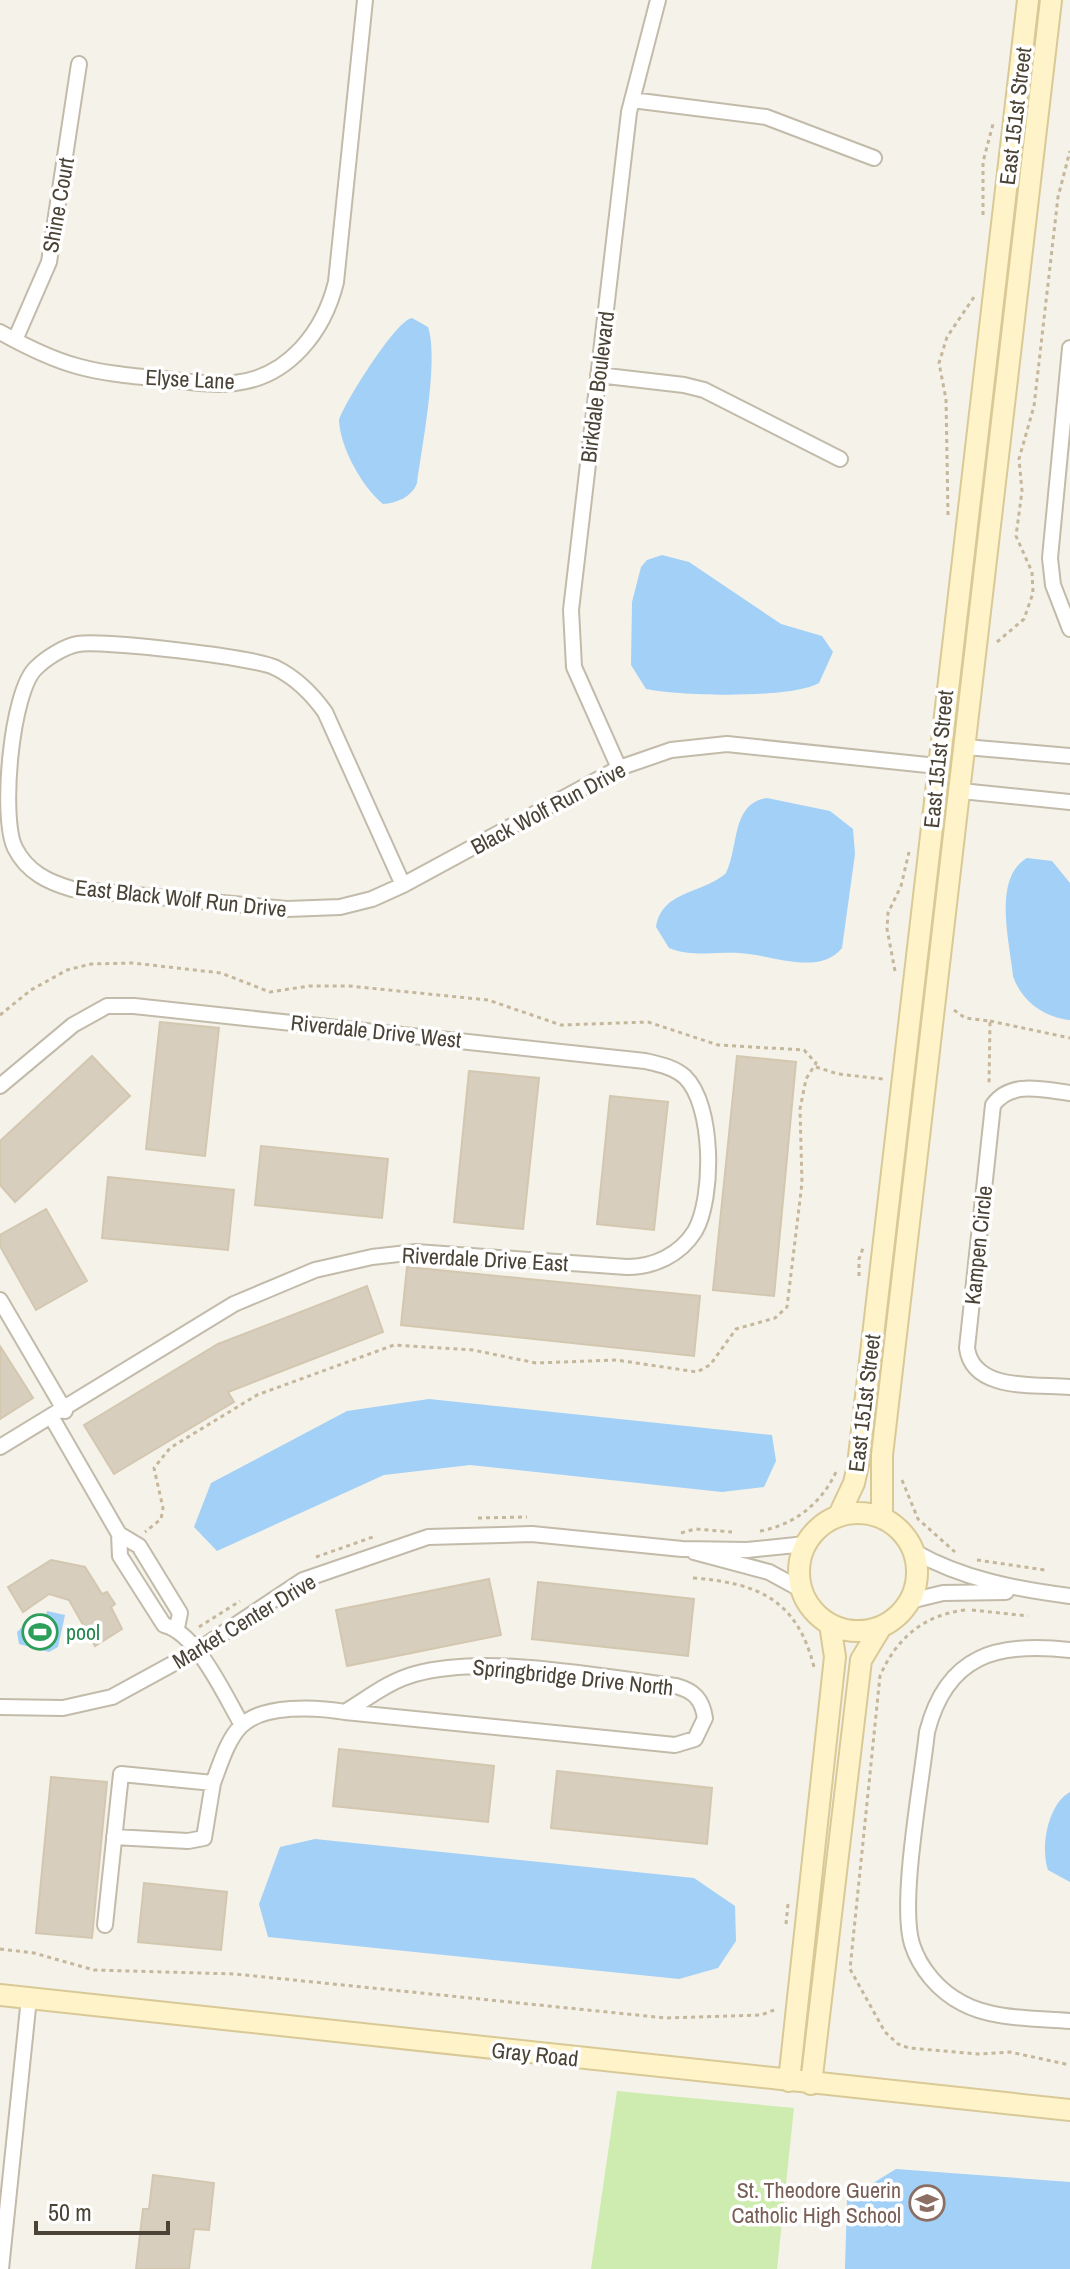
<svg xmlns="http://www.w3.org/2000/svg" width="1070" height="2269" viewBox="0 0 1070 2269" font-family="'Archivo Narrow',sans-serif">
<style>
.green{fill:#ceecaf}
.water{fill:#a2d0f6}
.building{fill:#d8cebd;stroke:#d3c7b0;stroke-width:2}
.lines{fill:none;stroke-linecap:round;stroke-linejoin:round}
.street-casing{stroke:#c2bbaa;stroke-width:18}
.secondary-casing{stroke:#d9c996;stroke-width:24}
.path{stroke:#c5b79b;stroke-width:3;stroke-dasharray:4 4;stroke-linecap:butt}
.street{stroke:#fff;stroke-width:14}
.secondary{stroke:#fff4c9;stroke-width:20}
.labels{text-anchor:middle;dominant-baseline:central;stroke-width:7;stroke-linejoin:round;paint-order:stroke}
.street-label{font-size:22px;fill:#4a4336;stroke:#fff}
.leisure-label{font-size:22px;fill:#27864d;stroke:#fff;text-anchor:start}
.education-label{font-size:22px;fill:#785e54;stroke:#fff;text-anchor:end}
</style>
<rect width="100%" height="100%" fill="#f5f2e9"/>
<!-- green -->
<path class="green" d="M617 2091 794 2108 777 2269H591Z"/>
<!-- water -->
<path class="water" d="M412 318 428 327C439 359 422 446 417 483 412 497 397 503 383 504 362 487 340 447 339 420 345 402 396 320 412 318Z
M662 555 689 562 781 624 822 636 833 652 819 683C792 699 679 696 646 689L631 665 632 602 641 567 647 560Z
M767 798 830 811 853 829 855 854 842 948C819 977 769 954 739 953 717 952 690 957 669 948L656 927C662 890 703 894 726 873 739 848 731 803 767 798Z
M1027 858 1052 861 1070 883V1020C1045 1018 1021 1001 1013 976 1010 943 992 878 1027 858Z
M429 1399 772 1435 776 1461 764 1487 722 1492 470 1465 384 1475 217 1551 194 1527 211 1483 347 1411Z
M47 1611 65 1615 58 1647 49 1652 19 1644 17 1632 22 1627 42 1631Z
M1070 1792V1882L1048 1870C1040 1847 1048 1804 1070 1792Z
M315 1839 694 1878 735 1906 736 1941 718 1968 679 1979 268 1937 259 1904 280 1847Z
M896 2169 1070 2182V2269H845L847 2199Z"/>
<!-- building -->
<path class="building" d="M160 1022 219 1028 205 1156 146 1149Z
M92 1056 130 1096 15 1202 0 1185V1141Z
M737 1056 796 1062 774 1296 713 1290Z
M469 1071 539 1078 523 1229 454 1222Z
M610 1096 668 1102 654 1230 597 1224Z
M261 1146 388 1159 382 1218 255 1205Z
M108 1177 234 1190 228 1250 102 1238Z
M46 1209 87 1281 36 1310 0 1246V1235Z
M407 1267 700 1296 694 1356 401 1325Z
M367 1286 383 1332 228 1392 234 1402 114 1474 84 1425 218 1344Z
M0 1346 33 1398 0 1419Z
M51 1560 85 1567 102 1594 107 1592 115 1604 111 1607 122 1629 95 1646 69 1600 49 1594 23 1612 8 1587Z
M489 1579 501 1635 347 1666 336 1610Z
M538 1582 694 1599 688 1656 532 1639Z
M339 1749 494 1766 488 1822 333 1806Z
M557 1771 712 1788 707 1844 551 1828Z
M51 1777 107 1782 92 1938 36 1933Z
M144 1883 227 1892 221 1950 138 1942Z
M153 2175 214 2183 209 2230 194 2229 189 2269H136L143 2209H149Z"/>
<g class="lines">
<defs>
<path id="street" d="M632 100 766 117 874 158
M0 332C64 368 90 372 162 379 186 381 211 386 235 383 289 377 324 331 336 282L365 0
M15 340 49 262 79 64
M1070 348 1050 558 1053 585 1070 629
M598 375 684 385 704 390 840 459
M965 747 1070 756
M619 768 574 667 571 610 629 112 658 0
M961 791 1070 802
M403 885 325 712C312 694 296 678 276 668 256 657 102 640 78 644 65 646 46 658 36 668 11 691 0 818 15 848 27 872 48 882 72 889L287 909 340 907 372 899 403 885 619 768 671 750 727 744 937 766
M0 1086 73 1025 107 1006H134L645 1061C658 1064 674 1067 685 1077 714 1105 714 1198 695 1231 680 1255 654 1267 627 1267L416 1252 372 1257 315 1270 234 1304 0 1447
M1070 1093C1044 1090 1011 1080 993 1105L967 1348C973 1392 1036 1384 1070 1387
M0 1300 65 1411
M52 1418 119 1534 120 1556 164 1625C197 1633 225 1696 242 1725
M119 1534 139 1546 180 1613 177 1628
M694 1552 769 1572 802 1590
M915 1552C963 1579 1015 1589 1070 1596
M910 1601 943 1593 1006 1592
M1070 1650C998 1642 947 1654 927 1732 922 1781 899 1902 912 1944 920 1969 939 1991 962 2003 993 2020 1036 2018 1070 2021
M0 1707 63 1708 112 1697 198 1650 303 1580 428 1537 532 1534 682 1549 747 1550 806 1544
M114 1837 188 1841 204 1838 213 1783
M105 1925 121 1774 213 1783C220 1765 227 1740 241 1726 263 1704 317 1707 345 1712L675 1745 695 1739 705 1718C702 1699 694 1691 676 1686 598 1677 490 1654 415 1674 389 1681 368 1698 345 1712
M1 2269 29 1998"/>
<path id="secondary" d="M799 1572a59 59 0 1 1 118 0a59 59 0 1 1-118 0Z
M839 1515 854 1483 858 1465 1028 0
M882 1517V1455L1051 0
M0 1995 1070 2110
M789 2081 835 1657 830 1624
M811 2084 861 1660 881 1627"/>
</defs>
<!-- street casing -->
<use href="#street" class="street-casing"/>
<!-- secondary casing -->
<use href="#secondary" class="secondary-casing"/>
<!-- path -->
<path class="path" d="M983 215V162L993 124
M948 515 946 399 939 363 947 337 974 297
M997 642 1024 619 1033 593 1032 572 1016 536 1022 491 1019 459 1034 406 1058 197 1070 151
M895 971 887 929 888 913 901 886 909 852
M954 1010 965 1018 990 1021 989 1085
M0 1015 31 990 67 970 91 964 133 963 221 973 270 992 309 986H349L488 1000 561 1025 648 1022 718 1045 804 1050 816 1063 806 1079 800 1109 802 1183 787 1307 775 1318 736 1329 710 1365 697 1372 616 1360 536 1363 473 1350 394 1345 257 1395 170 1448 154 1468 163 1508 161 1519 145 1532
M990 1021 1070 1038
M816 1067 838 1074 883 1079
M859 1276V1259L863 1248
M902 1480 918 1519 955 1552
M478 1518 527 1517
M760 1531C794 1525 821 1504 836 1472
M681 1533 695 1529 732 1532
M316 1557 373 1537
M977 1560 1045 1570
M693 1578C759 1583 797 1600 814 1667
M965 1610C923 1615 896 1639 880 1676L850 1969 885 2032 898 2044 909 2048 978 2054 1010 2052 1070 2065
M972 1610 1028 1616
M199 1627 240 1601
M786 1924 788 1904
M0 1949 34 1953 94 1970 235 1974 666 2018 761 2015 777 2009"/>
<!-- street -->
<use href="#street" class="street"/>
<!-- secondary -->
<use href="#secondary" class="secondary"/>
</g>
<!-- icons -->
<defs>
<symbol id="stadium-ring" viewBox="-11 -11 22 22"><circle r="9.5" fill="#fff" stroke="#2e9e5b" stroke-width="1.5"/><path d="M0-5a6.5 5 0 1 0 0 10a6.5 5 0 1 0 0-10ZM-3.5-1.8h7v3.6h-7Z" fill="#2e9e5b"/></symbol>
<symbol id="school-ring" viewBox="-11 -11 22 22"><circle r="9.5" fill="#fff" stroke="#8d6e63" stroke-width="1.5"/><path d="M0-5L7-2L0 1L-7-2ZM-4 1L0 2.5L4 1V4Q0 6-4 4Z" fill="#8d6e63"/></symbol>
</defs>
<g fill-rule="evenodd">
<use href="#stadium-ring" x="20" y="1612" width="40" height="40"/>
<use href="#school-ring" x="907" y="2183" width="40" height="40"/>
</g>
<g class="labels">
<!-- street labels -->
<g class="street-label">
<text transform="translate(1015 116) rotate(-83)">East 151st Street</text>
<text transform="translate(58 205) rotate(-80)">Shine Court</text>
<text transform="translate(190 379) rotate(3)">Elyse Lane</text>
<text transform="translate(597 387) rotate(-83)">Birkdale Boulevard</text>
<text transform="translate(938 759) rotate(-84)">East 151st Street</text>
<text transform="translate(548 808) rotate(-28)">Black Wolf Run Drive</text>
<text transform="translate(181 898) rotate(6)">East Black Wolf Run Drive</text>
<text transform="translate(376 1031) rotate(6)">Riverdale Drive West</text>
<text transform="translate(978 1245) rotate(-84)">Kampen Circle</text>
<text transform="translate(485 1259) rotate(3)">Riverdale Drive East</text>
<text transform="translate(864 1403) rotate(-83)">East 151st Street</text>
<text transform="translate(244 1621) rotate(-31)">Market Center Drive</text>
<text transform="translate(573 1677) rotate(6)">Springbridge Drive North</text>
<text transform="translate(535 2054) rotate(6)">Gray Road</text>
</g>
<!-- leisure labels -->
<g class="leisure-label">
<text x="66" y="1632">pool</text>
</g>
<!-- education labels -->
<g class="education-label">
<text x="901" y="2190">St. Theodore Guerin<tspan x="901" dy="25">Catholic High School</tspan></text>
</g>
</g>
<!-- scale -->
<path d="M36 2221v12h132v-12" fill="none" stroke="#4a4336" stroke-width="4"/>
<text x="48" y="2221" font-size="24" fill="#4a4336" stroke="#ffffff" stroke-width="6" paint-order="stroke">50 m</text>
</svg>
